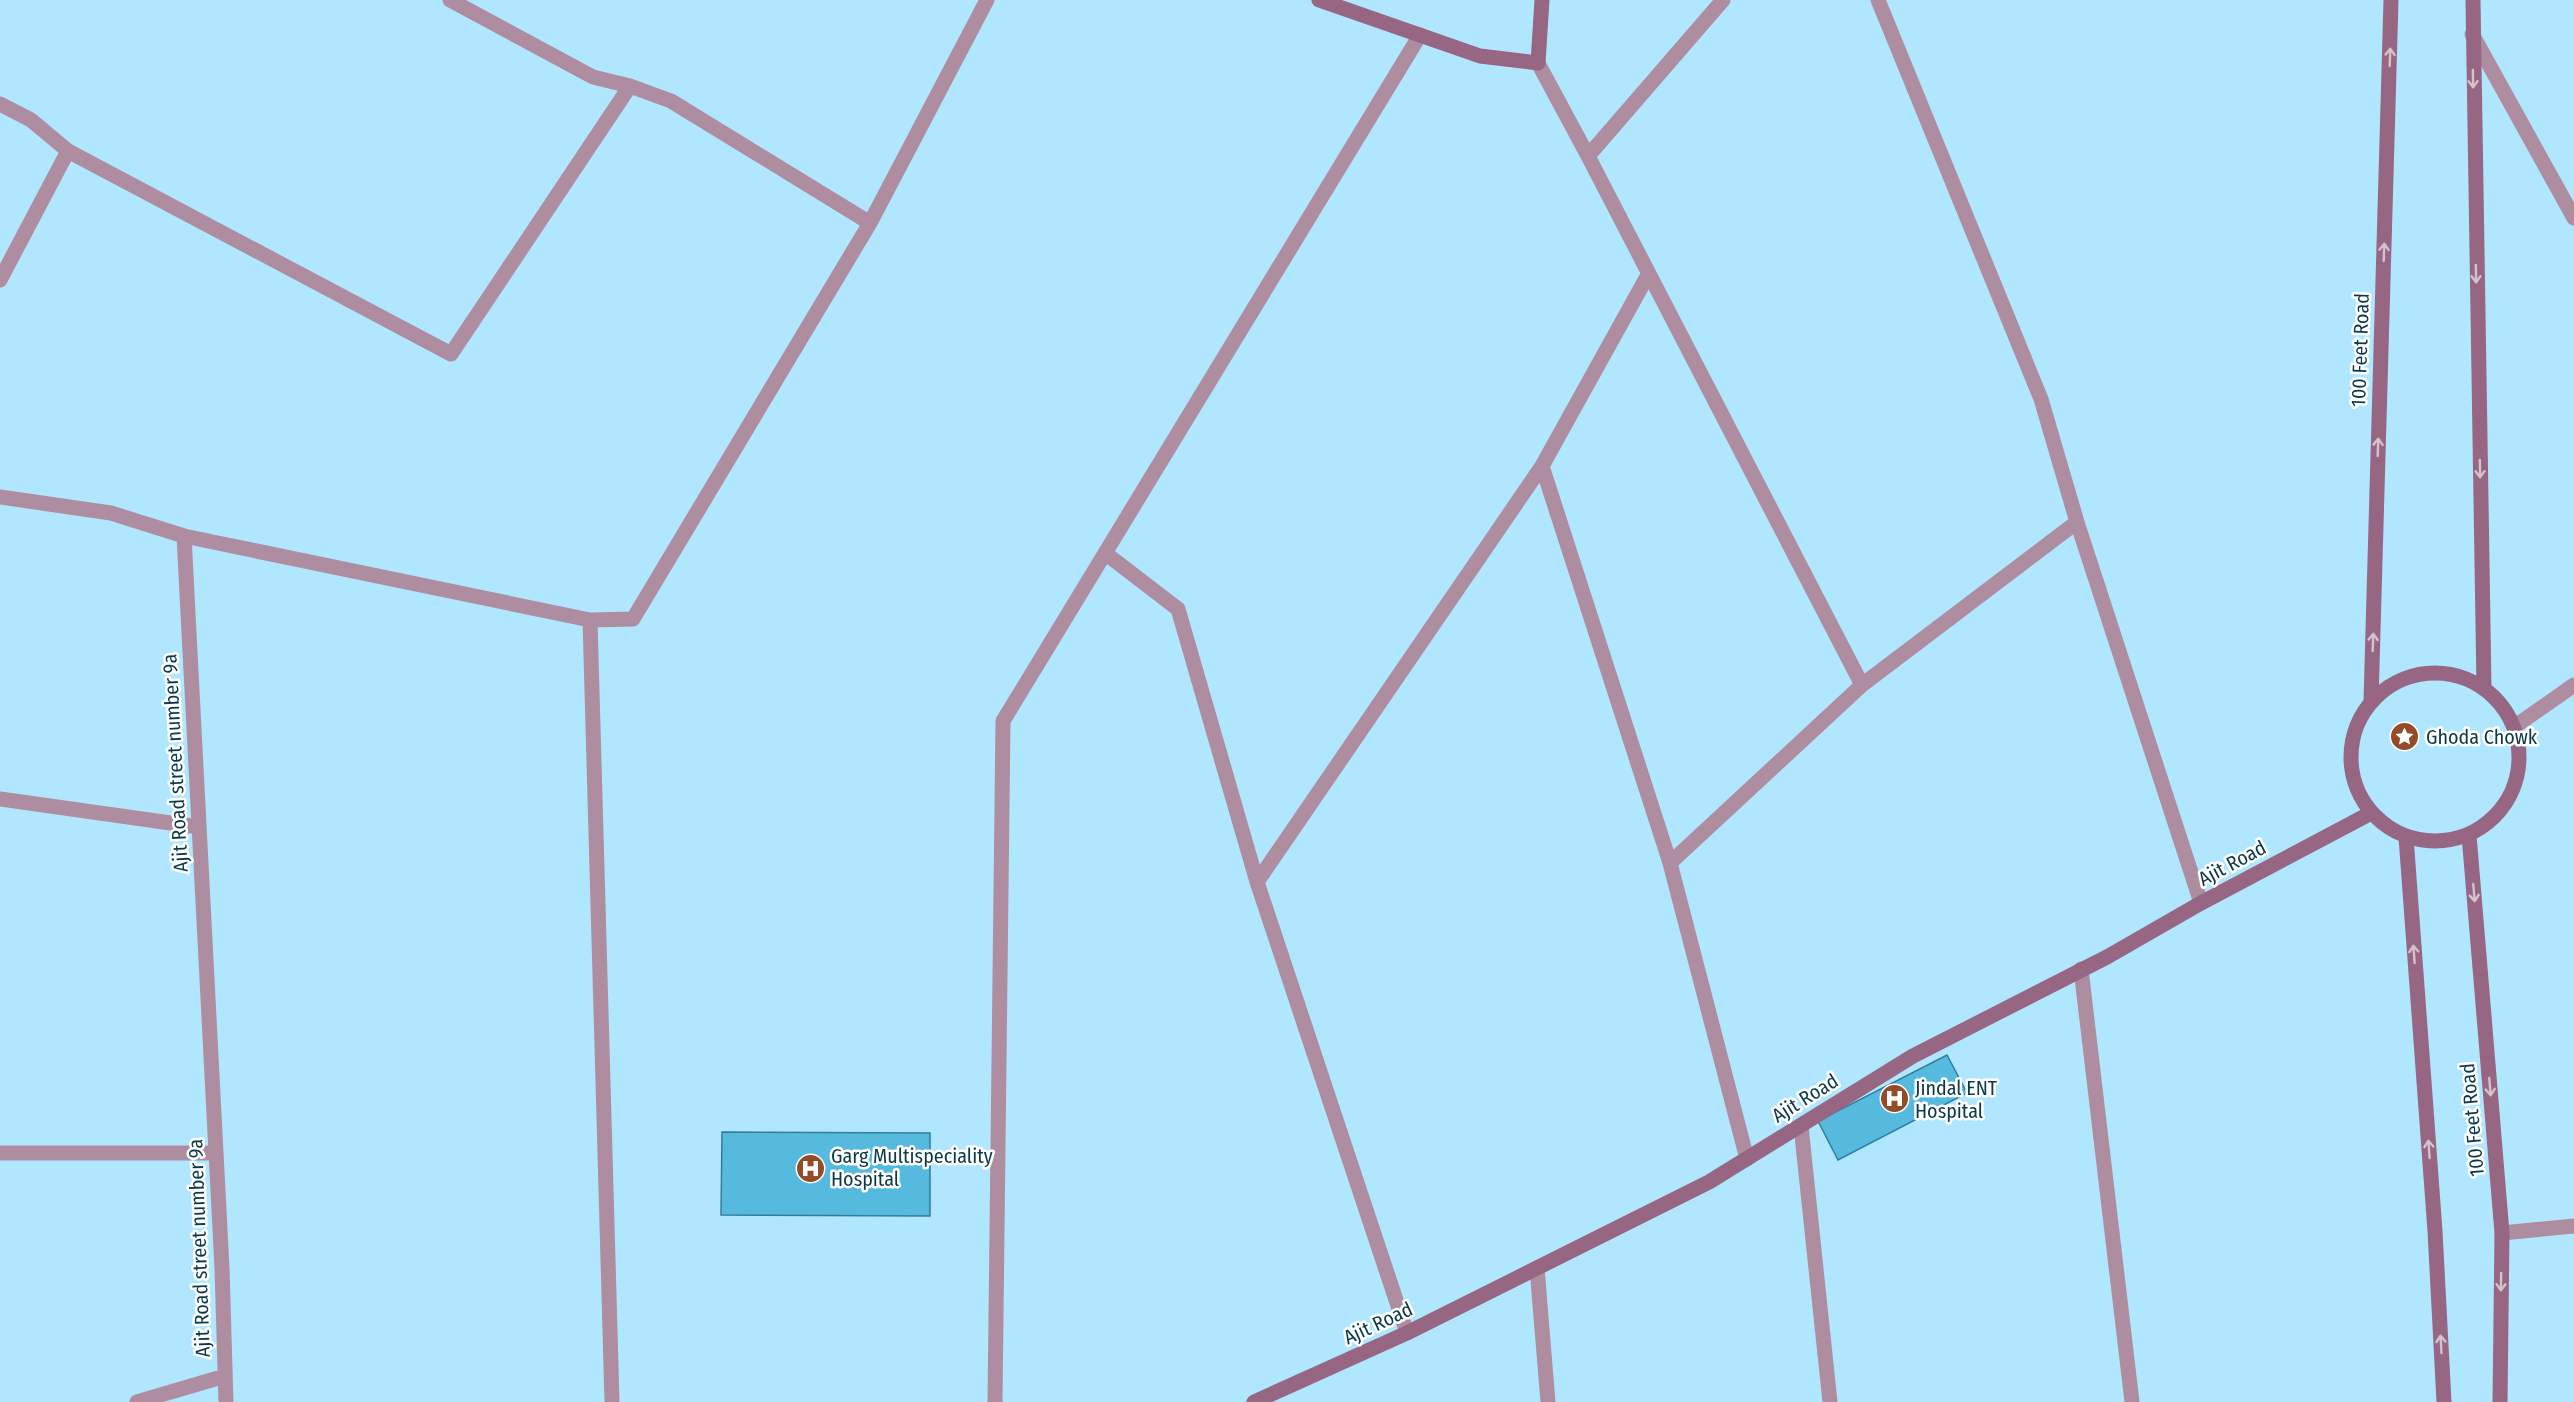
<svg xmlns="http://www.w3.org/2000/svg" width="2574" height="1402" viewBox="0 0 2574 1402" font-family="'Fira Sans Condensed',sans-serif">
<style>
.building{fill:#56badf;stroke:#317e99;stroke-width:1.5}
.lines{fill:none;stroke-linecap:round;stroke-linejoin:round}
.street{stroke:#af8da0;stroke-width:15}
.secondary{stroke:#976682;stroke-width:15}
.oneway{stroke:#d5c2cd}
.labels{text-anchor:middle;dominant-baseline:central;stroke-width:5;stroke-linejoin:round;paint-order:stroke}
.street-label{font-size:20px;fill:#0c3847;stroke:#fff}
.poi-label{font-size:20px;fill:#0c3847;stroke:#fff;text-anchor:start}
</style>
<rect width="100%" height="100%" fill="#b0e7fe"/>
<!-- building -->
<path class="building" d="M1947 1055 1967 1093 1838 1160 1818 1121Z
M722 1132 930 1133V1216L721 1215Z"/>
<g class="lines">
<!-- street -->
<path class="street" d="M450 0 593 77 630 86 671 101 870 223
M1878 0 2041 399 2077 522 2201 903
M2472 34 2574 218
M1538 63 1588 156 1862 685
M0 104 31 120 68 151 451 354 630 86
M1588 156 1723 0
M0 280 68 151
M1542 466 1670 863 1747 1159
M0 497 111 513 184 536
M1105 553 1178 609 1257 882
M2514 727 2574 685
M0 799 199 827
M1670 863 1862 685 2077 522
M2081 969 2132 1402
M1801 1126 1830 1402
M0 1153H216
M2502 1233 2574 1226
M1537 1268 1548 1402
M1407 1333 1257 882 1542 466 1648 275
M137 1402 225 1376
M226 1402 222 1268 184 536 590 620
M612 1402 590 620 633 619 870 223 987 0
M995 1402 1003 721 1420 35"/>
<!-- secondary -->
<path class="secondary" d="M1319 0 1480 56 1538 63 1542 0
M2473 0 2484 688
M2351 757a84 84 0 1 1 168 0a84 84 0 1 1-168 0Z
M2371 701 2391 0
M2469 835 2502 1233 2500 1402
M2406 837 2435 1231 2444 1402
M1254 1402 1407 1333 1709 1182 1913 1056 2107 957 2201 903 2371 813"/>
</g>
<!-- one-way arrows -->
<defs><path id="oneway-shaft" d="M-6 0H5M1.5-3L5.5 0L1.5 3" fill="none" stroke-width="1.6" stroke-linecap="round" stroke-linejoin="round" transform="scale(1.5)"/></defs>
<g class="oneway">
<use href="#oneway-shaft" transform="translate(2390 57) rotate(-88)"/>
<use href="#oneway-shaft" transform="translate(2473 79) rotate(89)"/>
<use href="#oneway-shaft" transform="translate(2384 252) rotate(-88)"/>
<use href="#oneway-shaft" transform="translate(2476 274) rotate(89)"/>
<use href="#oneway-shaft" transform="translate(2378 447) rotate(-88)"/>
<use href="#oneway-shaft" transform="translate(2480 469) rotate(89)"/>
<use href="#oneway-shaft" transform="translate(2373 642) rotate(-88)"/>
<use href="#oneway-shaft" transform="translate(2474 893) rotate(85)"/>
<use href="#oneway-shaft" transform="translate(2414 954) rotate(-94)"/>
<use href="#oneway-shaft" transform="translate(2490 1087) rotate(85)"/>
<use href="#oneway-shaft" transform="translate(2429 1149) rotate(-94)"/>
<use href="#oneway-shaft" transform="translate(2501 1282) rotate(91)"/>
<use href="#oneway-shaft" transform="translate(2441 1344) rotate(-93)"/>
</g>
<!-- icons -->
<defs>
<symbol id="sight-disc" viewBox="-11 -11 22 22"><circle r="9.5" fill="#934b28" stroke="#fff"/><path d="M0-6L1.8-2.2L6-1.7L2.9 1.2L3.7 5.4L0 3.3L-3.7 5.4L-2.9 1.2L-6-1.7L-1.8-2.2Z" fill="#fff"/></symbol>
<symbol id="hospital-disc" viewBox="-11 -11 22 22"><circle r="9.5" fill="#934b28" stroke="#fff"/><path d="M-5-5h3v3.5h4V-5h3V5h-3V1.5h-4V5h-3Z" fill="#fff"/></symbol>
</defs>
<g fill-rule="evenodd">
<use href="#sight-disc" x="2388" y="720" width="33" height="33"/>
<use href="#hospital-disc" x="1878" y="1082" width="33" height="33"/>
<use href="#hospital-disc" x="794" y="1152" width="33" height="33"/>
</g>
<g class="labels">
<!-- street labels -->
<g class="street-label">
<text transform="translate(2360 350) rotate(-88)">100 Feet Road</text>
<text transform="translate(175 763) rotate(-93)">Ajit Road street number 9a</text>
<text transform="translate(2232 863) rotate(-28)">Ajit Road</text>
<text transform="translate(1805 1098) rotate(-32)">Ajit Road</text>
<text transform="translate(2472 1120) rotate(-95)">100 Feet Road</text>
<text transform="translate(199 1248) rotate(-92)">Ajit Road street number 9a</text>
<text transform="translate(1378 1323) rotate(-25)">Ajit Road</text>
</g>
<!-- poi labels -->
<g class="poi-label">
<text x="2426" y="737">Ghoda Chowk</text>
<text x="1915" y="1088">Jindal ENT<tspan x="1915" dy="23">Hospital</tspan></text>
<text x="831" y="1156">Garg Multispeciality<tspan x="831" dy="23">Hospital</tspan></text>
</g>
</g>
</svg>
